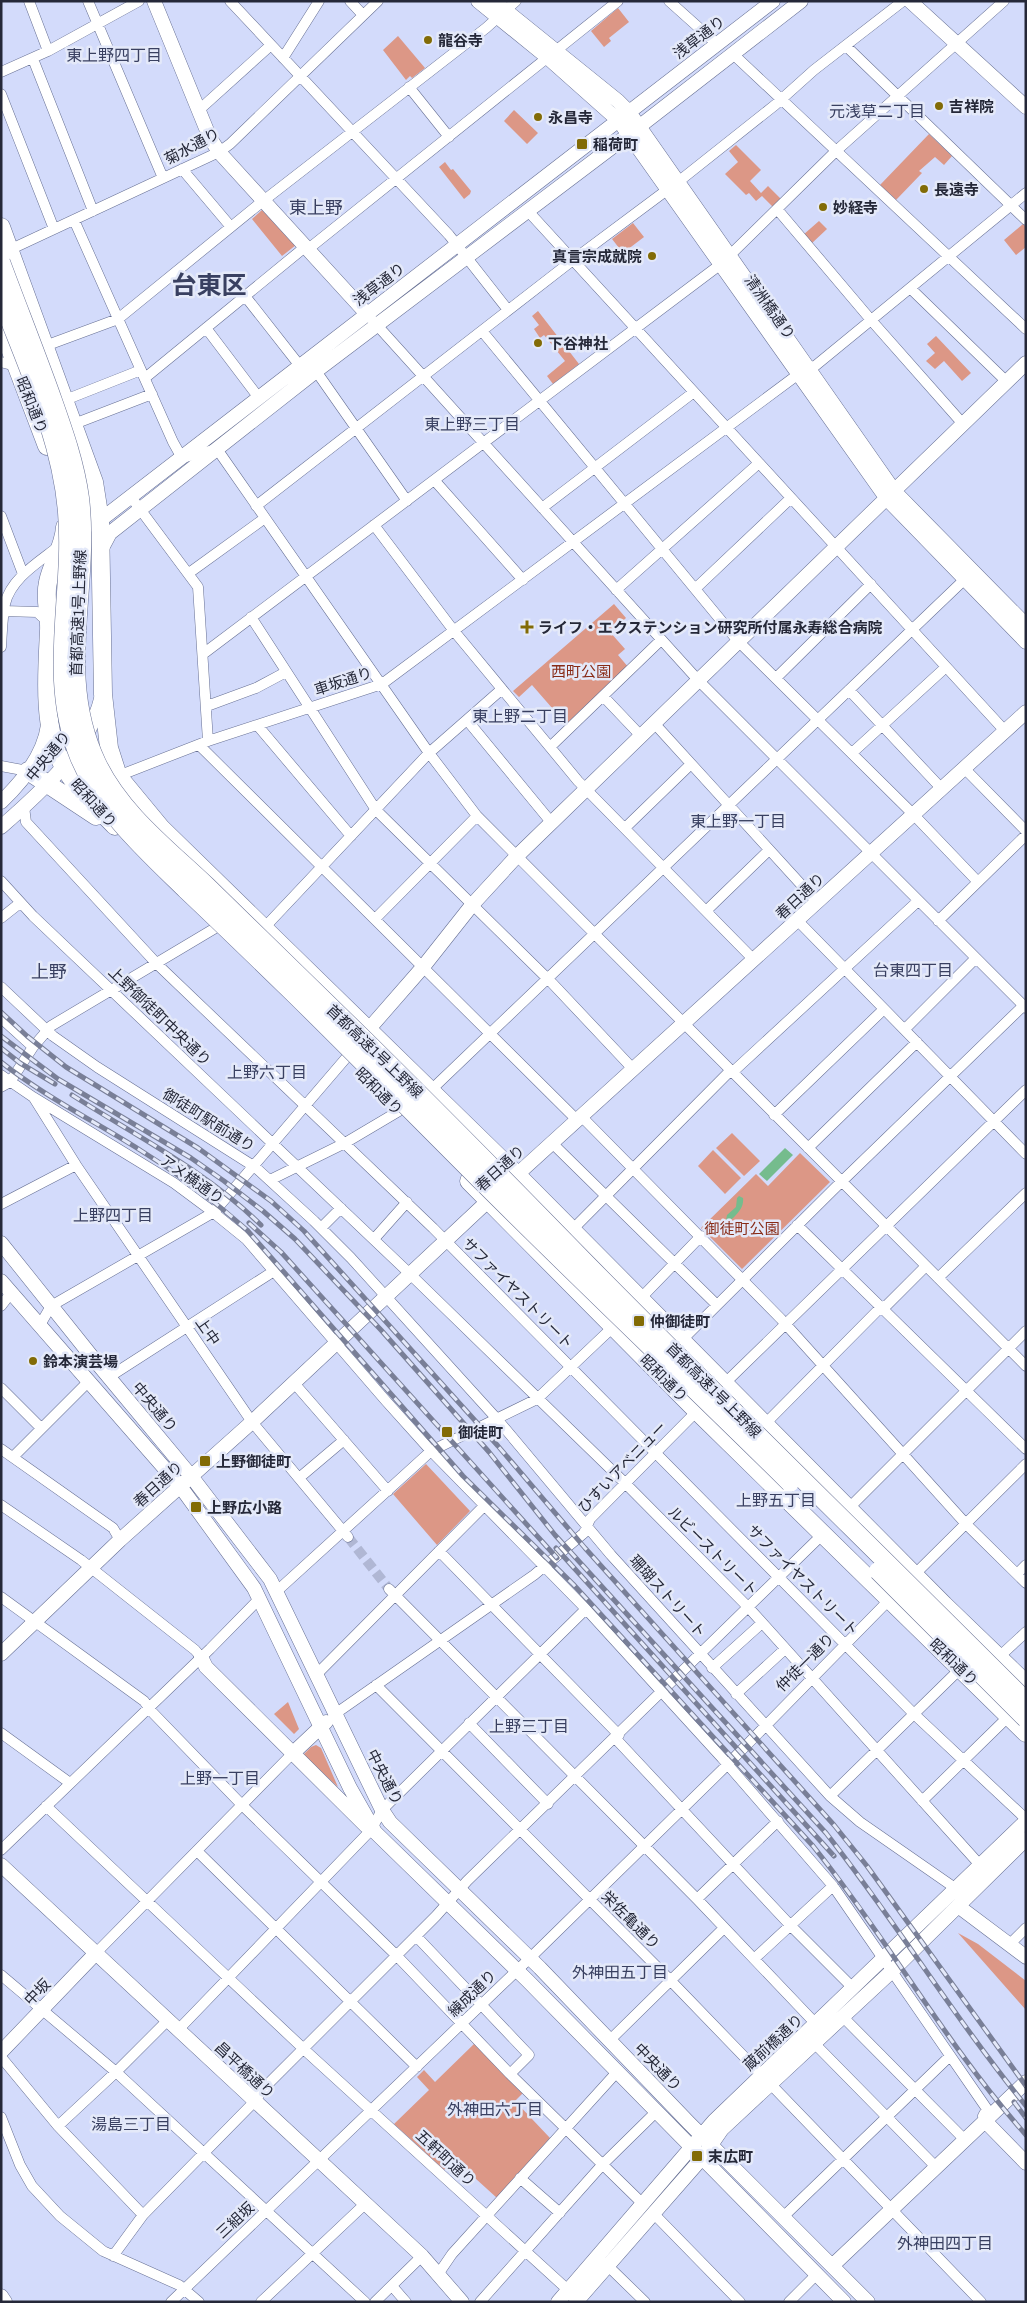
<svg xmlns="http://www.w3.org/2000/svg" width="1027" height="2303" viewBox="0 0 1027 2303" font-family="'Archivo Narrow','Noto Sans JP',sans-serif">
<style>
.green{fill:#dc9786}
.water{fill:#75bc8d}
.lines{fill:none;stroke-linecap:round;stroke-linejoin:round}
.street-tunnel{stroke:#b0b7d4;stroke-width:10;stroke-dasharray:10 5;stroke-linecap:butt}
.street-casing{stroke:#677094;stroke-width:11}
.secondary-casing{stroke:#677094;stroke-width:15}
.highway-casing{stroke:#677094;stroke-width:19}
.street{stroke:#fff;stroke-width:10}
.secondary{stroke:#fff;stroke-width:14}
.highway{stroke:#fff;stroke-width:18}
.rail-casing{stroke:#797f97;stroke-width:5}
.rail{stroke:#e4e9f9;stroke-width:3;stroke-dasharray:9;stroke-linecap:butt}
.highway-bridge-casing{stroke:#677094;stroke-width:19;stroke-linecap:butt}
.highway-bridge{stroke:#fff;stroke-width:18}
.poi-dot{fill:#826b06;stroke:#e4e9f9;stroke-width:2}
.labels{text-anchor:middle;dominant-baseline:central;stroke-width:5;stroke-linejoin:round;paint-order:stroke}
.street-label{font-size:15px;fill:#252838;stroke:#e4e9f9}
.poi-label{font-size:15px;font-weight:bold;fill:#252838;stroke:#e4e9f9;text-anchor:start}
.park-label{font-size:15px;fill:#882b17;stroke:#e4e9f9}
.neighbourhood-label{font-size:16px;fill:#394061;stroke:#e4e9f9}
.quarter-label{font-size:18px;fill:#394061;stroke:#e4e9f9}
.town-label{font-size:25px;font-weight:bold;fill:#394061;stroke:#e4e9f9}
</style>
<rect width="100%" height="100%" fill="#d3dbfb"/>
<!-- green -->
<path class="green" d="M618 8 629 22 609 38 611 41 604 47 591 31Z
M398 36 425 68 412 78 410 76 406 80 383 50Z
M514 110 538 133 527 144 504 121Z
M929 134 952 156 944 165 935 157 919 171 922 173 896 200 880 185Z
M736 145 761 170 750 181 761 193 768 186 781 199 773 207 762 196 756 201 749 193 746 195 725 174 738 162 729 151Z
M445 162 451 170 453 169 471 191 470 194 464 199 439 167Z
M262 210 296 245 282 256 252 219Z
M819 221 827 229 811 244 803 235Z
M633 223 644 237 623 253 612 239Z
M1023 224 1026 227V247L1016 255 1004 240Z
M538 311 579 364 553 384 547 376 565 361 544 335 540 338 534 329 539 325 532 316Z
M936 336 971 373 962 381 944 361 935 369 926 361 935 353 927 344Z
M614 604 626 618 610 632 625 649 618 655 629 668 566 724 532 685 519 697 513 691Z
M732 1133 760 1161 744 1176 716 1148Z
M713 1150 741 1178 725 1194 698 1166Z
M800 1153 830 1182 742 1269 701 1228 756 1174 768 1186Z
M426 1464 470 1511 437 1545 393 1494Z
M288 1702 299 1729 294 1734 274 1714Z
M316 1745 321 1748 338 1787 303 1755 311 1747Z
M958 1933 978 1944 1026 1981V2010Z
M475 2043 523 2093 515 2101 550 2138 497 2198 454 2159 444 2170 394 2124 429 2090 417 2077 424 2070 435 2082Z"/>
<!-- water -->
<path class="water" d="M785 1148 793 1155 767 1181 759 1174Z
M739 1196 743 1198C745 1212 727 1222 719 1230L718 1229 726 1220 727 1215 736 1207 737 1198Z"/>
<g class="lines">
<!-- street-tunnel -->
<path class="street-tunnel" d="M348 1537 389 1589"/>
<defs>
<path id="street" d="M29 1 48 51
M88 1 163 178
M230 1 449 235 508 310
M350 1 363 15
M669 1 717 44
M846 46 1026 220
M733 54 1026 329
M283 58 319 1
M33 59 93 211
M1 72 48 51 139 1
M409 87 449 137
M1 94 54 229
M199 110 271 45
M182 169 231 227
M777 209 871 320 963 424
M527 210 1005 731
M74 220 173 442 182 458 217 449 429 753 477 816 1026 1366
M307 250 618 1
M7 251 219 152 230 144 378 1
M910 288 1007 382
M245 296 300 366
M366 313 698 680 1026 1008
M206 328 259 398
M482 331 738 641 913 814 978 882
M45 346 118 319 258 205 486 28 516 1
M1 362 16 366
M316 371 407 501
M145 378 305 247
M65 400 141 370
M74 424 152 394
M435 481 523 580
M131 497 198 587 208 741
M256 506 573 260 683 178 775 105 814 70 903 1
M542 508 694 392
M1 516 23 574
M374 525 454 631 578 781 754 960
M189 573 265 518
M695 589 791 498
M616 590 759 463
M4 611 37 612 49 623
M251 617 376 810 552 983 634 1070
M1 647C2 633 2 618 5 604 11 578 39 562 59 546
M203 654 721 264 836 151 1004 1
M776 678 871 584
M849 690 941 788
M603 696 641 736
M207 706 256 688 286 672
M467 720 551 822
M654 723 817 902
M258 726 351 836
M199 745 578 1121
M550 747 661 640
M852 753 946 667
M1 766 28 771
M964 768 1026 831
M118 776 208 741 382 684 808 367 815 366 1026 193
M24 807 26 822 157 964 433 1228 914 1714 1026 1819
M626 827 691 764
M1 881 33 916 410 1274 625 1483 748 1607 980 1865
M707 910 769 850
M1 918 20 903
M375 919 477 816
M798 921 1026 1154
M938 921 1026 835
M264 928 429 753 502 689
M1 987 53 1036 97 1067 255 1167 314 1221 351 1258 497 1419 611 1555 830 1796 860 1822 955 1888
M1 1018 33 1047
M905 1029 976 958
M1 1075 33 1097 174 1183 209 1209 246 1239 386 1401 431 1451 586 1609 722 1758 833 1886 987 2109 983 2116 985 2121
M1 1087 10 1082 33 1047 51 1026 217 927
M430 1091 965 579
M34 1098 76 1165 252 1422 348 1537
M774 1115 884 1009
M582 1117 781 1319 966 1524 1026 1583
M552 1143 717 1305
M808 1148 917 1042
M270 1180 345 1143 399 1111
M1 1204 76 1165
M797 1225 1026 1449
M321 1228 341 1208
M572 1230 730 1071 736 1069 918 901
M374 1239 407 1202
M938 1278 1026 1193
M641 1298 701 1236
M1 1306 11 1293
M40 1325 51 1306 214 1212 346 1058
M682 1340 837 1186 1023 1006
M109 1377 274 1271
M294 1383 388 1491
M722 1386 1026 1090
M1 1388 41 1428
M765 1424 881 1307 887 1305 926 1266
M1 1449 113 1528 120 1540
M13 1457 89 1381
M299 1478 344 1440
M1 1505 81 1560 195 1650 201 1657
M849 1508 1026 1331
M439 1551 619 1735
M1017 1574 1026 1565
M911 1578 1026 1464
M389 1589 697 1899 816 2024
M277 1591 431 1451 537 1399 613 1327
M1 1597 144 1701 153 1713 242 1805 397 1956 510 2074 643 2204
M999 1657 1026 1632
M712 1668 762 1623
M316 1675 484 1506
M376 1685 671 1981 981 2302
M736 1694 785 1649
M335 1714 534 1575 584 1533 590 1519 699 1409
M469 1723 548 1804
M1 1733 70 1783
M615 1738 790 1925 853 1988
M830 1796 961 1668
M922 1801 1009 1716
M46 1806 308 2053 568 2290
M1 1850 210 1649 260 1598
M197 1851 417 2067
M697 1899 778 1821
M416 1936 529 2055 510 2074
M1009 1945 1026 1928
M96 1953 292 1754
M754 1959 833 1886
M1 1975 116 2072 365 2302
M843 2017 965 2140
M178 2030 371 1830 382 1810 390 1802 586 1609
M610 2040 724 1928
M814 2043 936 2167
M1 2057 58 2126 143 2215
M1 2117 20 2165 32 2186 60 2216 103 2251 179 2285 199 2302
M58 2126 116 2072 168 2020
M520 2178 560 2213
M654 2214 740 2302
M783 2217 950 2056
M113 2256 143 2215 255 2101 263 2089 436 1916 467 1881 823 1534
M608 2266 645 2302
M439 2273 452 2254 617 2072
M392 2286 406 2302
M171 2302 530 1958 722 1770 892 1597
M261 2302 366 2203
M375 2302 422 2256
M480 2302 602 2165 656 2112
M789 2302 817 2274"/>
<path id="secondary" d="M154 1 210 138 219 152 366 313
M478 1 547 57 619 121 887 499 1026 642
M494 1 618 101 629 112 895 492 1026 625
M910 1 1026 107
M94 525 773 1
M101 550 110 533 316 371 640 126 801 1
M1 611H4
M1 802C23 781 44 755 48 725
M1 827C39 794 89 749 101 699
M368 1030 423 967 472 905 516 857 1026 363
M1 1243 97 1363 191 1476 270 1579 382 1810 390 1822 540 1968 689 2123 868 2302
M1 1281 180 1486 254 1588 350 1788 375 1832 527 1980 844 2302
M1 1654 120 1540 252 1422 488 1201 1026 712
M201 1657 206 1667 366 1826
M292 1754 326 1722
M1 1865 422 2256 462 2302
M958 1906 1026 1957
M1 2052 96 1953
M985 2121 1026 2163
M832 2266 1026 2082
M1 2296 5 2302
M558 2302 714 2121 1026 1821
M576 2302 702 2158 722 2129 892 1971 1026 1839"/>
<path id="highway" d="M1 227 94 482 100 520 103 694 109 748 118 776 161 828 517 1175 944 1605 1026 1684
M1 325 47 446
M65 527C64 547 52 563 48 582 44 599 50 614 49 631 47 671 42 730 63 765 76 788 97 807 115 826
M28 771 96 816
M469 1181 697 1411 1026 1733"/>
</defs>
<!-- street casing -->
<use href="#street" class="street-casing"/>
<!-- secondary casing -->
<use href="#secondary" class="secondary-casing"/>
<!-- highway casing -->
<use href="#highway" class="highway-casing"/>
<!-- street -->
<use href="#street" class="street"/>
<!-- secondary -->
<use href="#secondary" class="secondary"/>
<!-- highway -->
<use href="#highway" class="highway"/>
<defs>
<path id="rail" d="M1 1012 27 1036 66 1067 198 1148 271 1201 304 1231 498 1446 585 1548 834 1825 867 1866 1026 2086
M1 1036 58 1079 191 1158 224 1181 263 1211 295 1239 381 1330 489 1452 555 1535 826 1833C896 1922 955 2019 1026 2106
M1 1048 20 1063 55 1084
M1 1062C44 1096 94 1121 140 1150 179 1174 213 1200 247 1230L463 1476 573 1584 813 1846C888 1939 946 2045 1026 2135
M72 1095C136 1136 206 1171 261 1225
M249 1223 281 1252 557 1558
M556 1548 834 1856
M1014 2102 1026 2118"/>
</defs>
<!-- rail casing -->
<use href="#rail" class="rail-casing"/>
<!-- rail -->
<use href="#rail" class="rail"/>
<defs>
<path id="highway-bridge" d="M1 262C17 305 34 348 50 392 62 426 75 461 80 498 91 589 55 675 97 763 121 813 167 848 207 886 260 938 313 989 366 1041 440 1114 514 1189 587 1264 732 1411 880 1555 1026 1701
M1 298C27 367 61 438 67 512 74 595 46 676 79 757 101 811 145 850 186 890 222 924 258 959 294 994 358 1057 421 1121 485 1185 585 1285 689 1383 790 1483
M878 1571 1026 1719"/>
</defs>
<!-- highway-bridge casing -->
<use href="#highway-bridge" class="highway-bridge-casing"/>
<!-- highway-bridge -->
<use href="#highway-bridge" class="highway-bridge"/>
</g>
<!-- markers -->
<g class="poi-dot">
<circle cx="428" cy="40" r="5"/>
<circle cx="939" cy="106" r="5"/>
<circle cx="538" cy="117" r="5"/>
<rect x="576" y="138" width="12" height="12" rx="2.5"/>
<circle cx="924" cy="189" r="5"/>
<circle cx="823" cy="207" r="5"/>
<circle cx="652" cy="256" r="5"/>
<circle cx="538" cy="343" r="5"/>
<path d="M524.5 619.5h5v5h5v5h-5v5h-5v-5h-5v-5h5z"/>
<rect x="633" y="1315" width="12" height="12" rx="2.5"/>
<circle cx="33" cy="1361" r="5"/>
<rect x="441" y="1426" width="12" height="12" rx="2.5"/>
<rect x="199" y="1455" width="12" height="12" rx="2.5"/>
<rect x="190" y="1501" width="12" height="12" rx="2.5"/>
<rect x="691" y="2150" width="12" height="12" rx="2.5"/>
</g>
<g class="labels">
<!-- street labels -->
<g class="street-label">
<text transform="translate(699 37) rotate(-37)">浅草通り</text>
<text transform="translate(192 146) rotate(-28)">菊水通り</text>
<text transform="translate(379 284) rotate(-37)">浅草通り</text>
<text transform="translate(770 307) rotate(55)">清洲橋通り</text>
<text transform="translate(32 405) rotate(68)">昭和通り</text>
<text transform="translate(78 613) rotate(-88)">首都高速1号上野線</text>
<text transform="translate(343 681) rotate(-18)">車坂通り</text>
<text transform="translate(48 756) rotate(-50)">中央通り</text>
<text transform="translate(94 803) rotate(48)">昭和通り</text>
<text transform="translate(800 896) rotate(-43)">春日通り</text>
<text transform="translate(160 1016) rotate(44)">上野御徒町中央通り</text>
<text transform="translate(375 1051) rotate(44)">首都高速1号上野線</text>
<text transform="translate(379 1091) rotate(45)">昭和通り</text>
<text transform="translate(209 1120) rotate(32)">御徒町駅前通り</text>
<text transform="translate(500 1168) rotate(-42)">春日通り</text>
<text transform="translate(192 1179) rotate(35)">アメ横通り</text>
<text transform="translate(518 1293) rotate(45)">サファイヤストリート</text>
<text transform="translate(208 1331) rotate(55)">上中</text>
<text transform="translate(664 1378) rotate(45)">昭和通り</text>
<text transform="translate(714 1390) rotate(45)">首都高速1号上野線</text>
<text transform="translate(155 1407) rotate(50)">中央通り</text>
<text transform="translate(622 1467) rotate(-46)">ひすいアベニュー</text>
<text transform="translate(158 1484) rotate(-42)">春日通り</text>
<text transform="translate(713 1551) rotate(45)">ルビーストリート</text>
<text transform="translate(803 1580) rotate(45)">サファイヤストリート</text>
<text transform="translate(668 1596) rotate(48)">珊瑚ストリート</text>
<text transform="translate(805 1662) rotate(-45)">仲徒一通り</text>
<text transform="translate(954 1662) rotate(44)">昭和通り</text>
<text transform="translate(385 1777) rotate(63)">中央通り</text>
<text transform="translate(631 1920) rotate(45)">栄佐亀通り</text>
<text transform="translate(37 1992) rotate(-46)">中坂</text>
<text transform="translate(472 1993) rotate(-44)">練成通り</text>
<text transform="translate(773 2042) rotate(-43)">蔵前橋通り</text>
<text transform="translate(658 2067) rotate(46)">中央通り</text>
<text transform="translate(245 2070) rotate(43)">昌平橋通り</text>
<text transform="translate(446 2158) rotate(43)">五軒町通り</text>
<text transform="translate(235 2220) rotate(-43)">三組坂</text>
</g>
<!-- poi labels -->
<g class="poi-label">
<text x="438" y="40">龍谷寺</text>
<text x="949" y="106">吉祥院</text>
<text x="548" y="117">永昌寺</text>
<text x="593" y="144">稲荷町</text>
<text x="934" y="189">長遠寺</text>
<text x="833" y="207">妙経寺</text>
<text x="642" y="256" text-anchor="end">真言宗成就院</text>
<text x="548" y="343">下谷神社</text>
<text x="538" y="627">ライフ・エクステンション研究所付属永寿総合病院</text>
<text x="650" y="1321">仲御徒町</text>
<text x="43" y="1361">鈴本演芸場</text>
<text x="458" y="1432">御徒町</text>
<text x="216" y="1461">上野御徒町</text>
<text x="207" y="1507">上野広小路</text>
<text x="708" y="2156">末広町</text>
</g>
<!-- park labels -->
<g class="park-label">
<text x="581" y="671">西町公園</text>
<text x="742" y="1228">御徒町公園</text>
</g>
<!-- neighbourhood labels -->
<g class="neighbourhood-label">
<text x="114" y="55">東上野四丁目</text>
<text x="877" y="111">元浅草二丁目</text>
<text x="472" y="424">東上野三丁目</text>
<text x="520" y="716">東上野二丁目</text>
<text x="738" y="821">東上野一丁目</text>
<text x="913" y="970">台東四丁目</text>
<text x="267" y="1072">上野六丁目</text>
<text x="113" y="1215">上野四丁目</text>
<text x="776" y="1500">上野五丁目</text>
<text x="529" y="1726">上野三丁目</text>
<text x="220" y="1778">上野一丁目</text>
<text x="620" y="1972">外神田五丁目</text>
<text x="495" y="2109">外神田六丁目</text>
<text x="131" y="2124">湯島三丁目</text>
<text x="945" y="2243">外神田四丁目</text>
</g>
<!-- quarter labels -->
<g class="quarter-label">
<text x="316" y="207">東上野</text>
<text x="49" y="971">上野</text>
</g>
<!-- town labels -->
<g class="town-label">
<text x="209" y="285">台東区</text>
</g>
</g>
<!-- border -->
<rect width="1027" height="2303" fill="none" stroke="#252838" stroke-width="5"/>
</svg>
